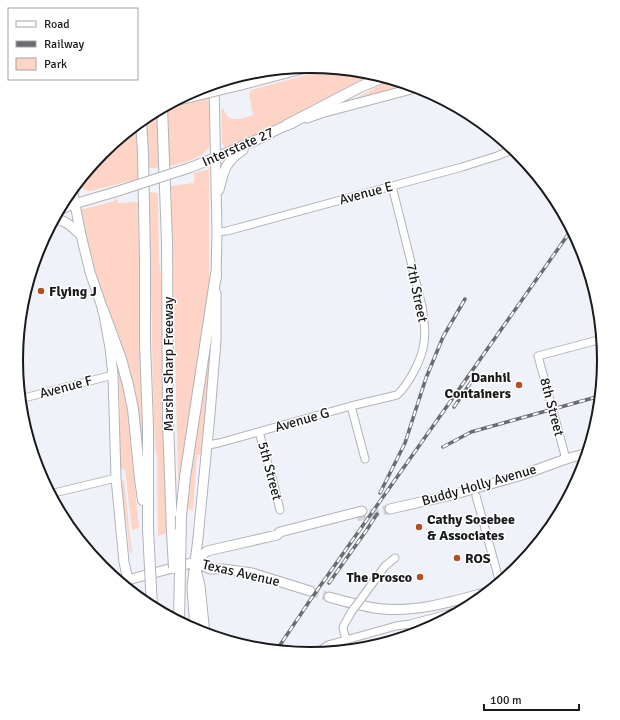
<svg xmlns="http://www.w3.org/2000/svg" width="620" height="720" viewBox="0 0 620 720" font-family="Signika,sans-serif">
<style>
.green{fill:#fdd4c5}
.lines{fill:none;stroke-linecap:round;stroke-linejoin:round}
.major-tunnel{stroke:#d0d2d8;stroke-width:9;stroke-dasharray:9 4.5;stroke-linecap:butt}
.minor-casing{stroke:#b2b3ba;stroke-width:9}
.major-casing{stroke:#b2b3ba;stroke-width:11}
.highway-casing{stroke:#b2b3ba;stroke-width:12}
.minor{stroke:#fff;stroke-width:7}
.major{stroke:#fff;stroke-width:9}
.highway{stroke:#fff;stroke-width:10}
.rail-casing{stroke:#6b6c70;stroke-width:3.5}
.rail{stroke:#fff;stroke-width:2;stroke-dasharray:6;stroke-linecap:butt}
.minor-bridge-casing{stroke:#b2b3ba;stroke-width:9;stroke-linecap:butt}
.major-bridge-casing{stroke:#b2b3ba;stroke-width:11;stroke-linecap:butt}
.highway-bridge-casing{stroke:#b2b3ba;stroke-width:12;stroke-linecap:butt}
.minor-bridge{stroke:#fff;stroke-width:7}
.major-bridge{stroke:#fff;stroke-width:9}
.highway-bridge{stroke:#fff;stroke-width:10}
.poi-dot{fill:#b44e23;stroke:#fff;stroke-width:1.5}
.labels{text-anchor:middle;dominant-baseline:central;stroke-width:3;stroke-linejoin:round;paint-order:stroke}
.street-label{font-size:14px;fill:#191a1c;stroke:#fff}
.poi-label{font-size:14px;font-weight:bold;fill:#191a1c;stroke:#fff;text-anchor:start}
.rim{fill:none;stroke:#191a1c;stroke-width:2}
</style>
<rect width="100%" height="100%" fill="#f0f2f9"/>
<!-- green -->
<path class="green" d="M332 68 368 72 380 75C327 99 277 126 224 150V147L222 143 221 109H224C227 124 242 119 253 115L249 94 251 90Z
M392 79 413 86 355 102 354 99Z
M208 85 210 145C204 159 181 163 168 167L165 106 198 88Z
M157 110 160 168H149L146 116Z
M136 124 138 179 90 191H87L83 188 78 182 102 152Z
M209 169V289L181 478H178L171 186 194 183V173Z
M149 192 158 193 159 260 161 276 165 446V487L168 533 158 536 157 458 155 445 153 389Z
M117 199 118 203 138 202 144 449 140 439 84 229 80 210 111 202Z
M209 345H212L202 455H197L193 510 187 509 194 451 193 449Z
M118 370H120C127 395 133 422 131 448L139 528 132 530 125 470 120 469V399Z
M124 480 132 553H130L121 481Z"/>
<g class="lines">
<!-- major-tunnel -->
<path class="major-tunnel" d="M357 517 390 509
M310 591 329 597"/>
<defs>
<path id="minor" d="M217 232 227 231 462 167 497 156 514 149
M20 399 113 375
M351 406 365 459
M259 432 274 485 280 510
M208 445 219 443 351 406 397 395C409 384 422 359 424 343 426 331 424 318 422 306L392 186
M566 459 538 356 602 339
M50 494 116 478
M476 496 500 583
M361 599 385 566 395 558
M410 624 413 635
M346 640 343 628 344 625 352 611
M321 653V650L328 645 396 626 410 624 463 610"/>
<path id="major" d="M214 83 217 232 216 280
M307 118 321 113 419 87
M189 168C212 159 234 150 256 140 268 135 280 127 293 123
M72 189 81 235 90 272 103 310 110 348 113 375 116 478 124 562 128 580
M219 190C224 170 225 162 243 150
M58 210 74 204 115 192
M54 219C66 220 72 227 81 235
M390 509 452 495 522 475 566 459 588 453
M195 562 210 569H223L252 573 310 591
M196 569 200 586 205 634
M120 582 195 562 207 551 277 535 280 532 362 511
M329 597C347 602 364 607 383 609 419 612 454 601 488 592
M195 630 192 587 198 538 210 414 216 340V293"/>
<path id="highway" d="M239 85 311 66
M162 107 167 242 168 421 172 533
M141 120 143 153 145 260V343L148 427V529
M287 125 362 86 384 77
M103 310 121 359 128 385 133 409 140 479 143 500
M181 516 185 477 216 274"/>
</defs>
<!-- minor casing -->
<use href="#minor" class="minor-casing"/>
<!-- major casing -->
<use href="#major" class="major-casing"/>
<!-- highway casing -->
<use href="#highway" class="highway-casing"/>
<!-- minor -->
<use href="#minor" class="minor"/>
<!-- major -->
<use href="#major" class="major"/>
<!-- highway -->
<use href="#highway" class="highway"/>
<defs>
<path id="rail" d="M454 407 471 382
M443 447 471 432 600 396
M380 493 405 443 426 378 443 337 465 299
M329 583 366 531 377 514
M276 651 311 599 572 229"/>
</defs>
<!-- rail casing -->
<use href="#rail" class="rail-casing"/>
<!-- rail -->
<use href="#rail" class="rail"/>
<defs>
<path id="minor-bridge" d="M352 611 361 599"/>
<path id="major-bridge" d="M115 192 189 168"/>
<path id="highway-bridge" d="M173 101 239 85
M148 529 152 607
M172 533 174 568
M179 622 181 516"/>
</defs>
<!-- minor-bridge casing -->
<use href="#minor-bridge" class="minor-bridge-casing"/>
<!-- major-bridge casing -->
<use href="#major-bridge" class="major-bridge-casing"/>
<!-- highway-bridge casing -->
<use href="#highway-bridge" class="highway-bridge-casing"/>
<!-- minor-bridge -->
<use href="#minor-bridge" class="minor-bridge"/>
<!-- major-bridge -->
<use href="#major-bridge" class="major-bridge"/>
<!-- highway-bridge -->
<use href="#highway-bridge" class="highway-bridge"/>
</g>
<!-- markers -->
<g class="poi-dot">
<circle cx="41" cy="291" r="4"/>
<circle cx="519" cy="385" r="4"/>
<circle cx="419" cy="527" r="4"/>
<circle cx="457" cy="558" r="4"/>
<circle cx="420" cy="577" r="4"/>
</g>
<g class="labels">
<!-- street labels -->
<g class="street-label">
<text transform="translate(238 147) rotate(-24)">Interstate 27</text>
<text transform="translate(366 193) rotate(-15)">Avenue E</text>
<text transform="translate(417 293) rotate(78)">7th Street</text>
<text transform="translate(168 364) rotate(-90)">Marsha Sharp Freeway</text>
<text transform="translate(66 387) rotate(-15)">Avenue F</text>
<text transform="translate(552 407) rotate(75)">8th Street</text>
<text transform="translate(302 420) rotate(-16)">Avenue G</text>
<text transform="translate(270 471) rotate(75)">5th Street</text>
<text transform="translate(479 485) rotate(-16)">Buddy Holly Avenue</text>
<text transform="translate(241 573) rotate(13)">Texas Avenue</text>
</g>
<!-- poi labels -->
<g class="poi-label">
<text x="49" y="291">Flying J</text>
<text x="511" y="377" text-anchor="end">Danhil<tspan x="511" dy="16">Containers</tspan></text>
<text x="427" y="519">Cathy Sosebee<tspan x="427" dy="16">&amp; Associates</tspan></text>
<text x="465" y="558">ROS</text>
<text x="412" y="577" text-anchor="end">The Prosco</text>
</g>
</g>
<!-- crop -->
<path d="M0 0H620V720H0ZM23 360a287 287 0 1 1 574 0a287 287 0 1 1-574 0Z" fill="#fff" fill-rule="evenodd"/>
<path class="rim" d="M23 360a287 287 0 1 1 574 0a287 287 0 1 1-574 0Z"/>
<!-- legend -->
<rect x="8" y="8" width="130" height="72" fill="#ffffff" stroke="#a3a3a4"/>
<rect x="16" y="21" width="20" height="6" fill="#ffffff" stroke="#a3a3a4"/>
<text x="44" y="28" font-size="12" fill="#191a1c">Road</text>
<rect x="16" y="41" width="20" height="6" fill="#6b6c70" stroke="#a3a3a4"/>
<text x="44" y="48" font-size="12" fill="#191a1c">Railway</text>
<rect x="16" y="58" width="20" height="12" fill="#fdd4c5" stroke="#a3a3a4"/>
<text x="44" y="68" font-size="12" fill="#191a1c">Park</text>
<!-- scale -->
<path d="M484 704v6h95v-6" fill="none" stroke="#191a1c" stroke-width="2"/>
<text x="490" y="704" font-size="12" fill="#191a1c" stroke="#ffffff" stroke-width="3" paint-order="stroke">100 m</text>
</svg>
